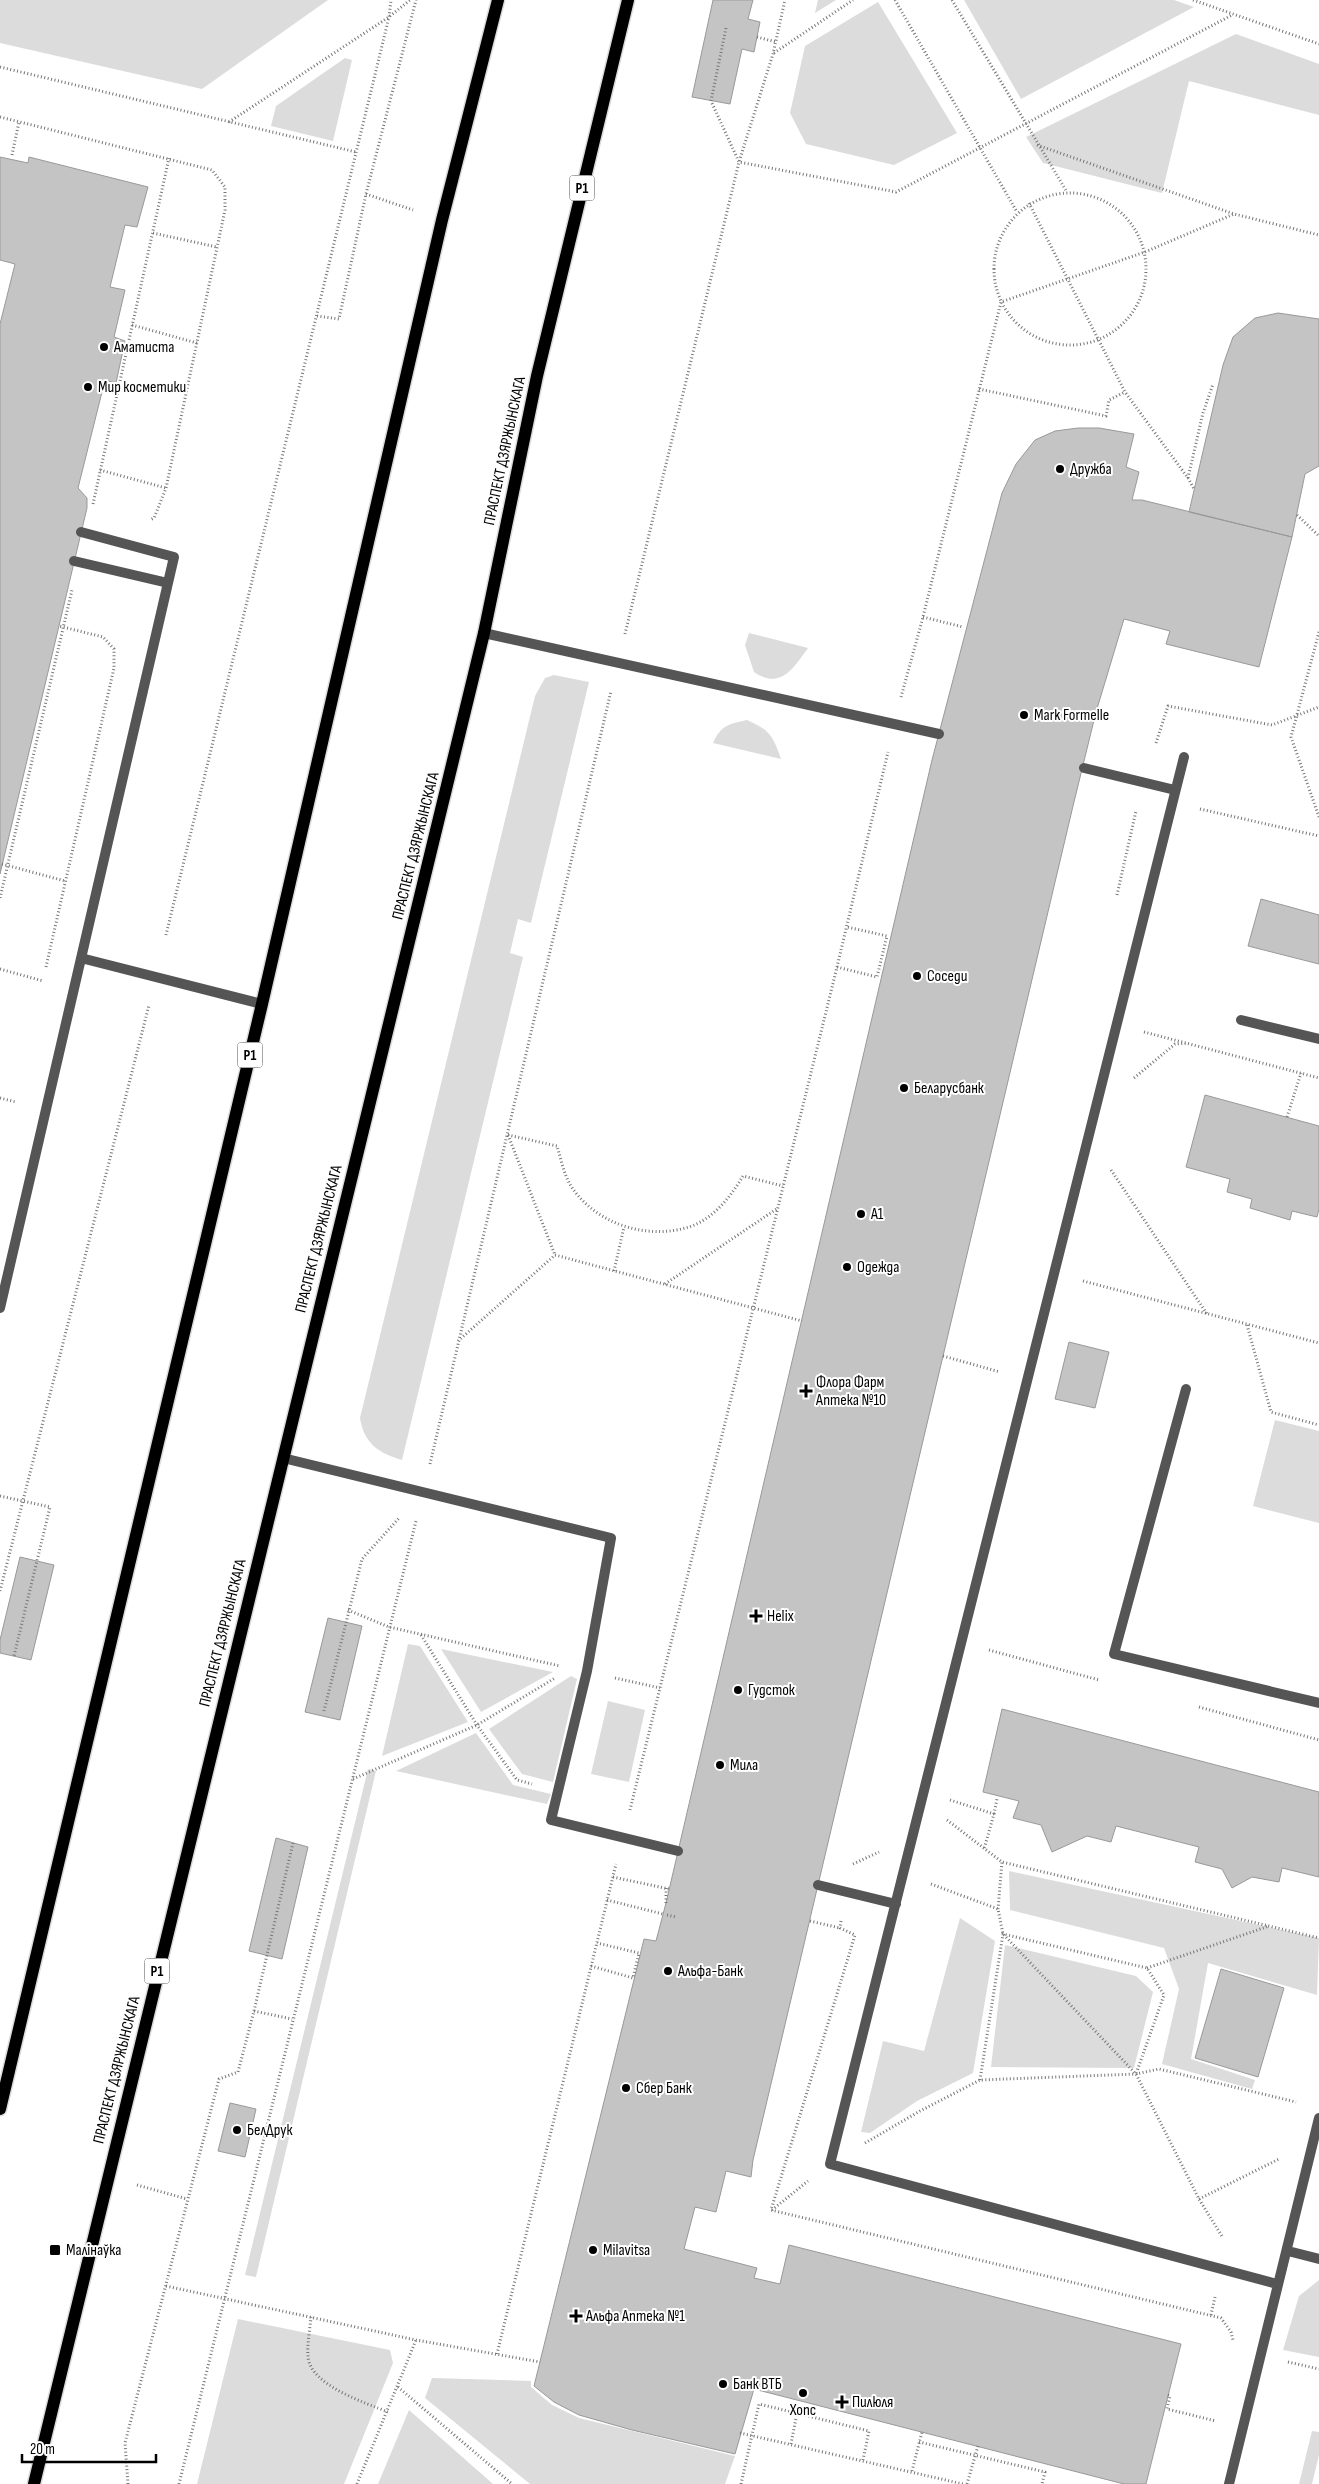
<svg xmlns="http://www.w3.org/2000/svg" width="1319" height="2484" viewBox="0 0 1319 2484" font-family="'Sofia Sans Condensed',sans-serif">
<style>
.green{fill:#dcdcdc}
.building{fill:#c4c4c4;stroke:#999}
.lines{fill:none;stroke-linecap:round;stroke-linejoin:round}
.primary-casing{stroke:#dbdbdb;stroke-width:15}
.path{stroke:#777;stroke-width:3;stroke-dasharray:1 2.5;stroke-linecap:butt}
.service{stroke:#555;stroke-width:10}
.primary{stroke:#000;stroke-width:12}
.poi-dot{fill:#000;stroke:#fff;stroke-width:2}
.labels{text-anchor:middle;dominant-baseline:central;stroke-width:4;stroke-linejoin:round;paint-order:stroke}
.shield{fill:#fff;stroke:#4c4c4c;stroke-width:1}
.shield-label{font-size:15px;font-weight:bold;fill:#000}
.poi-label{font-size:16px;fill:#000;stroke:#fff;text-anchor:start}
.street-label{font-size:16px;fill:#000;stroke:#fff}
</style>
<rect width="100%" height="100%" fill="#fff"/>
<!-- green -->
<path class="green" d="M0 0H328L202 89 0 43Z
M818 0H836L815 13Z
M964 0H1174L1194 7 1021 99Z
M878 2 957 133 894 165 806 144 790 113 805 46Z
M1236 34 1319 64V115L1189 81 1162 193 1043 163 1026 137Z
M345 58 352 60 333 141 271 126 276 106Z
M749 633 808 648C793 669 780 690 754 672L745 645Z
M554 675 589 682 531 923 518 919 510 953 523 957 402 1460C379 1453 364 1444 360 1418L535 696 545 678Z
M747 720C770 730 773 736 781 759L713 743C721 725 729 724 747 720Z
M1275 1420 1319 1431V1523L1253 1506Z
M408 1644 420 1646 468 1722 382 1756Z
M441 1649 553 1672 481 1712Z
M571 1676 577 1679 553 1782 522 1774 489 1729Z
M608 1701 645 1710 629 1782 591 1774Z
M476 1733 513 1785 551 1794 547 1804 396 1771Z
M368 1769 376 1771 256 2277 245 2275Z
M1009 1871 1319 1938 1317 1995 1208 1963 1191 2059 1255 2080 1252 2089 1162 2064 1179 1989 1164 1948 1010 1910Z
M960 1918 995 1941 973 2073 917 2101 870 2133 861 2132 883 2041 924 2051Z
M1005 1945 1136 1976 1153 1992 1134 2068 991 2067Z
M1319 2280V2357L1283 2350 1299 2296Z
M238 2319 390 2350 393 2363 344 2484H197Z
M432 2378 531 2381V2387L552 2405 579 2418 735 2456 725 2484H530L425 2398Z
M409 2410 493 2484H378Z
M1312 2431 1319 2432V2455L1312 2484H1299Z"/>
<!-- building -->
<path class="building" d="M713 0H753L748 19 760 22 754 52 742 49 730 104 692 97Z
M0 157 28 163 29 157 148 187 137 227 125 225 110 287 125 290 114 337 125 341 116 383 105 380 78 488 87 498V508L0 874V324L15 264 0 260Z
M1278 313 1319 319V466L1305 474 1292 537 1189 512 1223 365 1233 337 1255 318Z
M1078 428H1099L1134 434 1126 467 1139 472 1132 500H1142L1292 537 1259 667 1166 644 1170 631 1124 619 1096 712 1073 806 753 2160 751 2177 726 2171 716 2212 695 2207 684 2249 757 2268 754 2278 780 2284 789 2245 1181 2344 1146 2484H1124L754 2389 735 2454 632 2430 579 2415 554 2402 534 2386 644 1939 656 1941 666 1903 932 760 1002 493 1016 464 1035 440 1055 431Z
M1261 899 1319 915V964L1248 946Z
M1205 1095 1319 1126V1209L1317 1217 1292 1211 1290 1220 1250 1208 1252 1199 1227 1192 1230 1179 1186 1167Z
M1069 1342 1109 1352 1095 1408 1055 1399Z
M20 1557 54 1565 31 1660 0 1653V1640Z
M328 1618 362 1626 340 1720 305 1712Z
M1002 1709 1319 1792V1877L1282 1868 1279 1882 1252 1877 1232 1888 1222 1869 1195 1862 1199 1847 1116 1826 1111 1842 1087 1836 1052 1852 1041 1825 1013 1818 1019 1801 983 1792Z
M276 1838 308 1847 282 1959 249 1951Z
M1221 1969 1284 1988 1258 2077 1195 2058Z
M230 2103 256 2109 245 2157 218 2151Z"/>
<g class="lines">
<defs>
<path id="primary" d="M0 2109 262 1004 442 220 498 0
M34 2484 484 633 537 376 628 0"/>
</defs>
<!-- primary casing -->
<use href="#primary" class="primary-casing"/>
<!-- path -->
<path class="path" d="M895 0 1017 212
M952 0 1067 192
M1193 0 1319 44
M726 28 711 101 739 162 896 192 1232 15
M757 37 776 42
M774 53 853 0
M0 67 356 152
M0 117 212 170 225 187V210L166 488 154 518 150 520
M229 122 389 17 410 0
M1037 145 1234 214 1319 235
M12 155 19 122
M994 269a76 76 0 1 1 152 0a76 76 0 1 1-152 0Z
M366 194 413 210
M1029 203 1125 392 1188 478 1194 489
M153 233 217 247
M317 316 339 319 366 194 416 0
M132 325 197 343
M979 389 1106 416 1109 400 1125 392
M100 470 166 488
M1188 478 1203 413 1213 384
M93 504 169 158
M1297 515 1319 536
M923 617 963 627
M1319 632 1291 737 1319 817
M625 634 739 162 773 54 785 0
M901 697 923 617 1001 302 1145 252 1234 214
M1156 743 1168 706 1272 725 1319 707
M1200 809 1319 836
M2 864 65 881
M1117 895 1136 811
M0 898 72 590
M166 935 389 17 391 0
M46 967 114 668V649L103 637 59 626
M837 967 877 977 887 936 847 927
M0 969 43 981
M1144 1032 1319 1078
M1134 1078 1175 1044 1188 1043
M0 1098 16 1102
M1287 1117 1301 1073
M508 1135 557 1146C561 1159 564 1175 571 1186 596 1225 649 1241 692 1226 715 1217 731 1196 743 1176L783 1186
M508 1135 555 1255
M1111 1170 1207 1314
M555 1255 802 1321
M614 1271 624 1227
M1083 1281 1319 1343
M665 1284 778 1208
M1247 1325 1271 1412 1319 1425
M458 1341 555 1255
M943 1356 1000 1372
M430 1464 611 691
M0 1496 50 1507 14 1656
M0 1591 149 1005
M348 1610 389 1627 560 1666
M421 1635 477 1725 517 1780 532 1784
M989 1650 1099 1680
M615 1678 660 1688
M1199 1707 1319 1740
M324 1711 362 1559 400 1517
M353 1779 477 1725 555 1678
M950 1800 994 1814 984 1849
M630 1810 837 967 888 752
M994 1814 997 1799
M947 1820 1002 1862 1319 1938
M853 1864 879 1852
M613 1877 669 1889
M931 1884 998 1909 1003 1934 1136 2074 1199 2199 1223 2238
M666 1888V1903
M607 1900 663 1914
M998 1909 1002 1862
M667 1915 676 1917
M810 1921 840 1928
M841 1921 840 1928 855 1935 771 2210 1221 2318 1231 2332 1233 2340
M591 1966 633 1978 639 1953 597 1943
M1147 1968 1269 1926
M254 2011 292 2019
M980 2080 1003 1934 1147 1968 1164 1995 1136 2074
M865 2143 920 2111 980 2080 1136 2074 1159 2069 1296 2102
M137 2185 187 2199
M1199 2199 1279 2159
M772 2210 808 2181
M166 2286 416 2340 540 2362
M1211 2315 1215 2297
M311 2317C310 2329 307 2344 308 2356 309 2385 366 2403 388 2412
M497 2354 616 1864
M1288 2362 1319 2369
M398 2387 512 2484
M1168 2395 1170 2396 1167 2409 1216 2421
M740 2433 963 2484
M919 2442 1045 2472 1042 2484
M791 2444 797 2413
M912 2471 922 2432
M128 2484 125 2443 219 2079 238 2072 254 2011 293 1843
M179 2484 416 1521
M357 2484 416 2340
M741 2484 759 2404 869 2431 863 2460
M967 2484 978 2446"/>
<!-- service -->
<path class="service" d="M74 561 168 583
M484 633 939 734
M1184 757 830 2164 1277 2284
M1084 768 1175 790
M81 958 262 1004
M1241 1020 1319 1039
M0 1308 174 557 81 532
M1186 1389 1114 1654 1319 1703
M283 1458 611 1538 587 1671 551 1820 678 1851
M818 1885 896 1904
M1288 2251 1319 2259
M1229 2484 1319 2118"/>
<!-- primary -->
<use href="#primary" class="primary"/>
</g>
<!-- markers -->
<g class="poi-dot">
<circle cx="104" cy="347" r="5"/>
<circle cx="88" cy="387" r="5"/>
<circle cx="1060" cy="469" r="5"/>
<circle cx="1024" cy="715" r="5"/>
<circle cx="917" cy="976" r="5"/>
<circle cx="904" cy="1088" r="5"/>
<circle cx="861" cy="1214" r="5"/>
<circle cx="847" cy="1267" r="5"/>
<path d="M803.5 1383.5h5v5h5v5h-5v5h-5v-5h-5v-5h5z"/>
<path d="M753.5 1608.5h5v5h5v5h-5v5h-5v-5h-5v-5h5z"/>
<circle cx="738" cy="1690" r="5"/>
<circle cx="720" cy="1765" r="5"/>
<circle cx="668" cy="1971" r="5"/>
<circle cx="626" cy="2088" r="5"/>
<circle cx="237" cy="2130" r="5"/>
<rect x="49" y="2244" width="12" height="12" rx="2.5"/>
<circle cx="593" cy="2250" r="5"/>
<path d="M573.5 2308.5h5v5h5v5h-5v5h-5v-5h-5v-5h5z"/>
<circle cx="723" cy="2384" r="5"/>
<circle cx="803" cy="2393" r="5"/>
<path d="M839.5 2394.5h5v5h5v5h-5v5h-5v-5h-5v-5h5z"/>
</g>
<g class="labels">
<!-- shield labels -->
<g class="shield">
<rect x="569.5" y="175.5" width="25" height="25" rx="4"/>
<rect x="237.5" y="1042.5" width="25" height="25" rx="4"/>
<rect x="144.5" y="1958.5" width="25" height="25" rx="4"/>
</g>
<g class="shield-label">
<text x="582" y="188">Р1</text>
<text x="250" y="1055">Р1</text>
<text x="157" y="1971">Р1</text>
</g>
<!-- poi labels -->
<g class="poi-label">
<text x="114" y="347">Аматиста</text>
<text x="98" y="387">Мир косметики</text>
<text x="1070" y="469">Дружба</text>
<text x="1034" y="715">Mark Formelle</text>
<text x="927" y="976">Соседи</text>
<text x="914" y="1088">Беларусбанк</text>
<text x="871" y="1214">A1</text>
<text x="857" y="1267">Одежда</text>
<text x="816" y="1382">Флора Фарм<tspan x="816" dy="18">Аптека №10</tspan></text>
<text x="767" y="1616">Helix</text>
<text x="748" y="1690">Гудсток</text>
<text x="730" y="1765">Мила</text>
<text x="678" y="1971">Альфа-Банк</text>
<text x="636" y="2088">Сбер Банк</text>
<text x="247" y="2130">БелДрук</text>
<text x="66" y="2250">Малінаўка</text>
<text x="603" y="2250">Milavitsa</text>
<text x="586" y="2316">Альфа Аптека №1</text>
<text x="733" y="2384">Банк ВТБ</text>
<text x="852" y="2402">Пилюля</text>
<text x="803" y="2410" text-anchor="middle">Хопс</text>
</g>
<!-- street labels -->
<g class="street-label">
<text transform="translate(505 451) rotate(-78)">ПРАСПЕКТ ДЗЯРЖЫНСКАГА</text>
<text transform="translate(416 846) rotate(-76)">ПРАСПЕКТ ДЗЯРЖЫНСКАГА</text>
<text transform="translate(319 1239) rotate(-76)">ПРАСПЕКТ ДЗЯРЖЫНСКАГА</text>
<text transform="translate(223 1633) rotate(-76)">ПРАСПЕКТ ДЗЯРЖЫНСКАГА</text>
<text transform="translate(117 2070) rotate(-76)">ПРАСПЕКТ ДЗЯРЖЫНСКАГА</text>
</g>
</g>
<!-- scale -->
<path d="M22 2454v8h134v-8" fill="none" stroke="#000000" stroke-width="2.5"/>
<text x="30" y="2454" font-size="15" fill="#000000" stroke="#ffffff" stroke-width="4" paint-order="stroke">20 m</text>
</svg>
